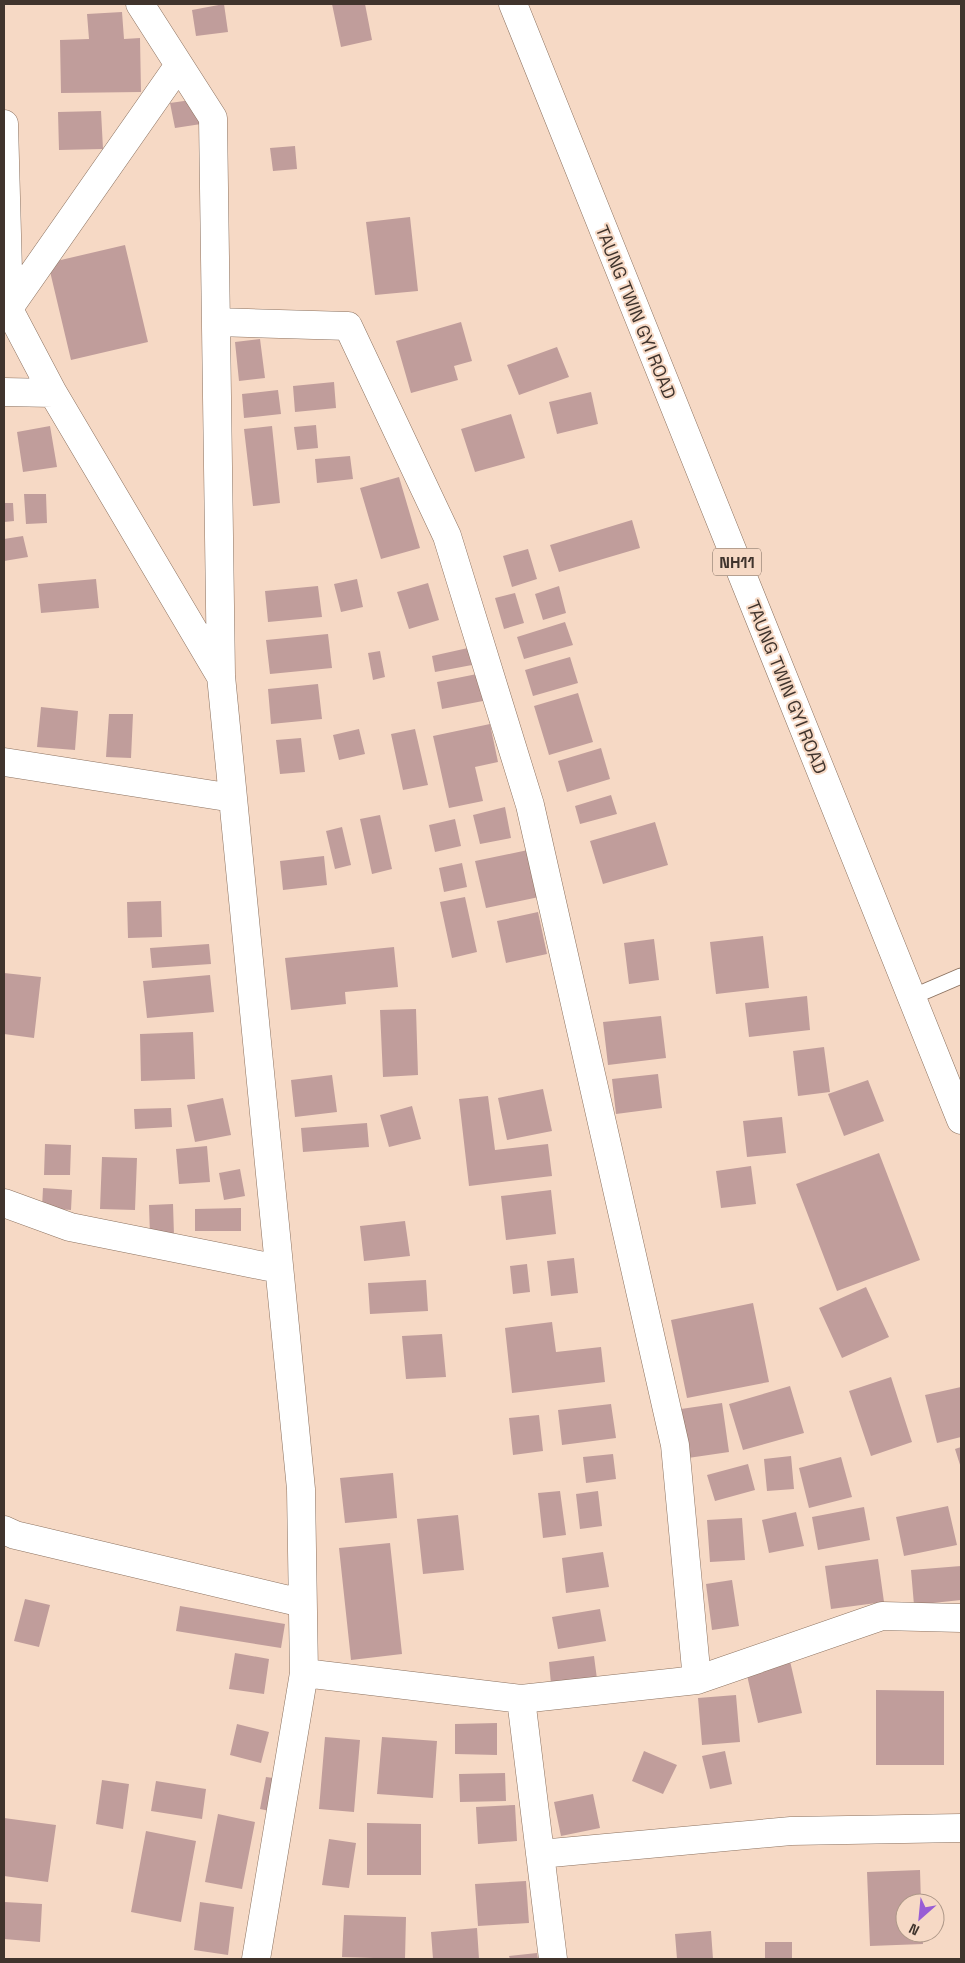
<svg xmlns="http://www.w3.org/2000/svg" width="965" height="1963" viewBox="0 0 965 1963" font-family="'Space Grotesk',sans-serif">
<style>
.building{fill:#c09d9b}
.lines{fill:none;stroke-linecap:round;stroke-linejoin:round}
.lane-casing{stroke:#8c7260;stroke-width:17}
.street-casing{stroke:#8c7260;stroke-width:29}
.highway-casing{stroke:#8c7260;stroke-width:29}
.lane{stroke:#fff;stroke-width:15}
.street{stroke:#fff;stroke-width:28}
.highway{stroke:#fff;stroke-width:28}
.labels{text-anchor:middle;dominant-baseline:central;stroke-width:4;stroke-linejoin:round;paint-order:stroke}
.shield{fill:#f6d9c5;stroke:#77665b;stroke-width:1}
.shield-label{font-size:16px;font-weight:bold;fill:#40342d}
.street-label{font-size:18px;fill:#40342d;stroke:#f6d9c5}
</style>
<rect width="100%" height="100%" fill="#f6d9c5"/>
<!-- building -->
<path class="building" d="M224 4 228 32 196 36 192 10Z
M332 4H365L372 40 341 47Z
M122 12 124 39 140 38 141 92 61 93 60 40 89 39 87 14Z
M198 99 201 124 175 128 170 103Z
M101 111 103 149 59 150 58 112Z
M295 146 297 169 273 171 270 148Z
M410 217 418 291 375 295 366 222Z
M125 245 148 342 71 360 48 263Z
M461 322 472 361 454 366 458 380 411 393 396 341Z
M260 339 265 378 239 381 235 342Z
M557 347 569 377 519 395 507 365Z
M334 382 336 408 295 412 293 386Z
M278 390 281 414 244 418 242 394Z
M591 392 598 424 557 434 549 402Z
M511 414 525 458 475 472 461 429Z
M316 425 318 448 297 450 294 427Z
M50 426 57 467 23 472 17 432Z
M272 426 280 503 253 506 244 429Z
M350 456 353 479 317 483 315 459Z
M399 477 420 548 381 559 360 488Z
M24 494H46L47 523 26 524Z
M4 503H13L14 521 4 522Z
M632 520 640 548 559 572 550 545Z
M23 536 28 557 4 561V539Z
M528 549 537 579 512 587 503 556Z
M96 579 99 608 41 613 38 584Z
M357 579 363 607 341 612 334 584Z
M428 583 439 620 409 629 397 592Z
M318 586 322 617 268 622 265 591Z
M559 586 566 613 543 620 535 594Z
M515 593 524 623 504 629 495 598Z
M565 622 573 645 524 659 517 637Z
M328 634 332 668 270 674 266 640Z
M468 648 472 665 435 672 432 656Z
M380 651 385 677 373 680 368 653Z
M570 657 578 683 533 696 525 670Z
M482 673 488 700 442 709 437 682Z
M318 684 322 719 271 724 268 689Z
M578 693 593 742 549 755 534 706Z
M41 707 78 711 75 750 37 747Z
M109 714H133L131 758 106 757Z
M490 724 498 762 475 767 483 801 449 808 433 736Z
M359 729 365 754 339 760 333 735Z
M415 729 428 785 403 790 391 734Z
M301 738 305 772 280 774 276 740Z
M601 748 610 779 567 792 558 761Z
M611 795 617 814 580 824 575 806Z
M505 807 511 838 480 844 473 815Z
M380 815 392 869 372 874 360 819Z
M455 819 461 846 435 852 429 825Z
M655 822 668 865 603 884 590 841Z
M342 827 351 865 335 869 326 831Z
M528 850 539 897 486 908 475 861Z
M324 856 327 885 283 890 280 861Z
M462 863 467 887 444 892 439 868Z
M465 897 477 952 452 958 440 902Z
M161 901 162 937 128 938 127 902Z
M538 912 547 954 506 963 497 921Z
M763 936 769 988 716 994 710 942Z
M654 939 659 980 629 984 624 943Z
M209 944 211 964 152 968 150 948Z
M394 947 398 987 345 992 346 1004 291 1010 285 958Z
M4 973 41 977 34 1038 4 1034Z
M210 975 214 1012 147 1018 143 981Z
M807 996 810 1030 749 1037 745 1003Z
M416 1009 418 1075 383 1077 380 1010Z
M661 1016 666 1058 608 1065 603 1022Z
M193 1032 195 1079 141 1081 140 1034Z
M824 1047 830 1092 798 1096 793 1051Z
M658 1074 662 1108 616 1114 612 1079Z
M332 1075 337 1112 295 1117 291 1080Z
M868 1080 884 1121 844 1136 828 1094Z
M543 1089 552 1131 507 1140 498 1098Z
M488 1096 495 1150 548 1144 552 1176 469 1186 459 1099Z
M223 1098 231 1135 195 1142 187 1105Z
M412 1106 421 1139 389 1147 380 1115Z
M171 1108 172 1127 135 1129 134 1109Z
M782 1117 786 1153 747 1157 743 1121Z
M367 1123 369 1147 303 1152 301 1128Z
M45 1144 71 1145 70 1175H44Z
M207 1146 210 1182 179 1184 176 1149Z
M879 1153 920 1260 837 1291 796 1184Z
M102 1157 137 1158 135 1210 100 1209Z
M751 1166 756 1204 721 1208 716 1171Z
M240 1169 245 1196 224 1200 219 1173Z
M43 1188 72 1190 71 1210 42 1208Z
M551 1190 556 1234 506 1240 501 1196Z
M173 1204 174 1236H150L149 1205Z
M241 1208V1231H195V1209Z
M405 1221 410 1256 364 1261 360 1226Z
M574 1258 578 1293 551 1296 547 1261Z
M527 1264 530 1292 513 1294 510 1266Z
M426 1280 428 1311 370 1314 368 1283Z
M866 1287 889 1337 842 1358 819 1308Z
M753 1303 769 1382 687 1398 671 1320Z
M552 1322 556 1352 601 1347 605 1382 512 1393 505 1328Z
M442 1334 446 1377 406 1379 402 1336Z
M891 1377 912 1442 871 1456 849 1391Z
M790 1386 804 1433 743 1450 729 1404Z
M961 1387V1437L937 1443 925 1395Z
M722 1403 729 1452 688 1458 681 1409Z
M611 1404 616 1438 562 1445 558 1410Z
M539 1415 543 1451 513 1455 509 1418Z
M961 1447V1468L955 1449Z
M613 1454 616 1479 586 1483 583 1457Z
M791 1456 794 1489 767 1491 764 1459Z
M841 1457 852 1497 809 1508 799 1468Z
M748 1464 755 1490 715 1501 707 1475Z
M393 1473 397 1518 345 1523 340 1478Z
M560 1491 566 1535 543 1538 538 1493Z
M598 1491 602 1526 580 1529 576 1494Z
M948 1506 957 1545 904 1556 896 1517Z
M864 1507 870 1540 818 1550 812 1517Z
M796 1512 804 1546 769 1553 762 1520Z
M458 1515 464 1570 423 1574 417 1519Z
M742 1518 745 1560 710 1562 707 1520Z
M390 1543 402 1654 351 1660 339 1548Z
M603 1552 609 1587 566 1593 562 1558Z
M878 1559 884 1602 831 1609 825 1566Z
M961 1566V1600L914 1605 911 1570Z
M732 1580 739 1626 712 1630 706 1584Z
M25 1599 50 1605 39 1647 14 1641Z
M180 1606 285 1624 281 1648 176 1631Z
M600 1609 606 1641 558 1649 552 1617Z
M235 1653 269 1659 264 1694 229 1689Z
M594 1656 597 1679 551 1684 549 1662Z
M790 1661 802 1713 758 1723 746 1671Z
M876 1690 944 1691V1765H876Z
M736 1695 740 1742 702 1745 698 1698Z
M497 1723V1755L455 1754V1724Z
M237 1724 269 1732 261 1763 230 1755Z
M325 1737 360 1740 354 1812 319 1809Z
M382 1737 437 1741 433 1798 377 1794Z
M644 1751 677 1765 663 1794 632 1781Z
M725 1751 732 1784 710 1789 702 1756Z
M505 1773 506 1801 460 1802 459 1774Z
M266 1777 280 1779 275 1812 260 1809Z
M102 1780 129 1784 123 1829 96 1824Z
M156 1781 206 1789 202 1819 151 1811Z
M593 1794 600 1828 561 1836 554 1802Z
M515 1805 517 1841 478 1844 476 1807Z
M218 1814 255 1822 242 1889 205 1882Z
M4 1818 56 1825 48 1882 4 1876Z
M367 1823 421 1824V1875H367Z
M146 1831 196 1841 181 1922 131 1912Z
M329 1839 356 1843 349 1888 322 1885Z
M920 1870 921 1903H905V1933H922L923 1944 870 1946 867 1872Z
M526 1881 529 1923 478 1926 475 1884Z
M4 1902 42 1904 40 1942 4 1939Z
M200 1902 234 1907 228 1955 194 1950Z
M344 1915 406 1917 405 1959 342 1957Z
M477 1928 479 1959H433L431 1932Z
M711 1931 713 1959H677L675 1934Z
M765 1942H792V1959H765Z
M537 1953 538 1959H510L509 1956Z"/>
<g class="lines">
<defs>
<path id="lane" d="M912 997 961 976"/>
<path id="street" d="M140 4 213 118 221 676 301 1489 304 1673 256 1959
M4 124 9 308
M4 300 53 393 220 675
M9 308 179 65
M216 322 348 326 447 536 530 805 675 1445 697 1680
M4 392 53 393
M4 762 233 798
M4 1203 70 1227 279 1269
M4 1530 15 1535 302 1603
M304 1673 521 1699 553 1959
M521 1699 697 1680 882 1616 961 1618
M540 1854 791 1831 961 1828"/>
<path id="highway" d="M513 4 961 1120"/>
</defs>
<!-- lane casing -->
<use href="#lane" class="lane-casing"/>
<!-- street casing -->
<use href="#street" class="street-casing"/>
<!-- highway casing -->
<use href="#highway" class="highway-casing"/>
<!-- lane -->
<use href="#lane" class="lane"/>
<!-- street -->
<use href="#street" class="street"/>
<!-- highway -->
<use href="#highway" class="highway"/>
</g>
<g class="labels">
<!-- shield labels -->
<rect class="shield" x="713" y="548.5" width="48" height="27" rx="4"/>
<g class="shield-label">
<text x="737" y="562">NH11</text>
</g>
<!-- street labels -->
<g class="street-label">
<text transform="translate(636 312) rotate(68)">TAUNG TWIN GYI ROAD</text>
<text transform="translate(787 687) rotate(68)">TAUNG TWIN GYI ROAD</text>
</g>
</g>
<!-- border -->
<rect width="965" height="1963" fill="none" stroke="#40342d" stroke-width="10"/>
<!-- north arrow -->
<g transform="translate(920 1918) rotate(207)"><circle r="24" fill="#f6d9c5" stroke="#ad9788"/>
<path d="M0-4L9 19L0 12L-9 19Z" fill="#985dd5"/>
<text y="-8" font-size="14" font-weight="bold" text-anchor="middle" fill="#40342d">N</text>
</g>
</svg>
